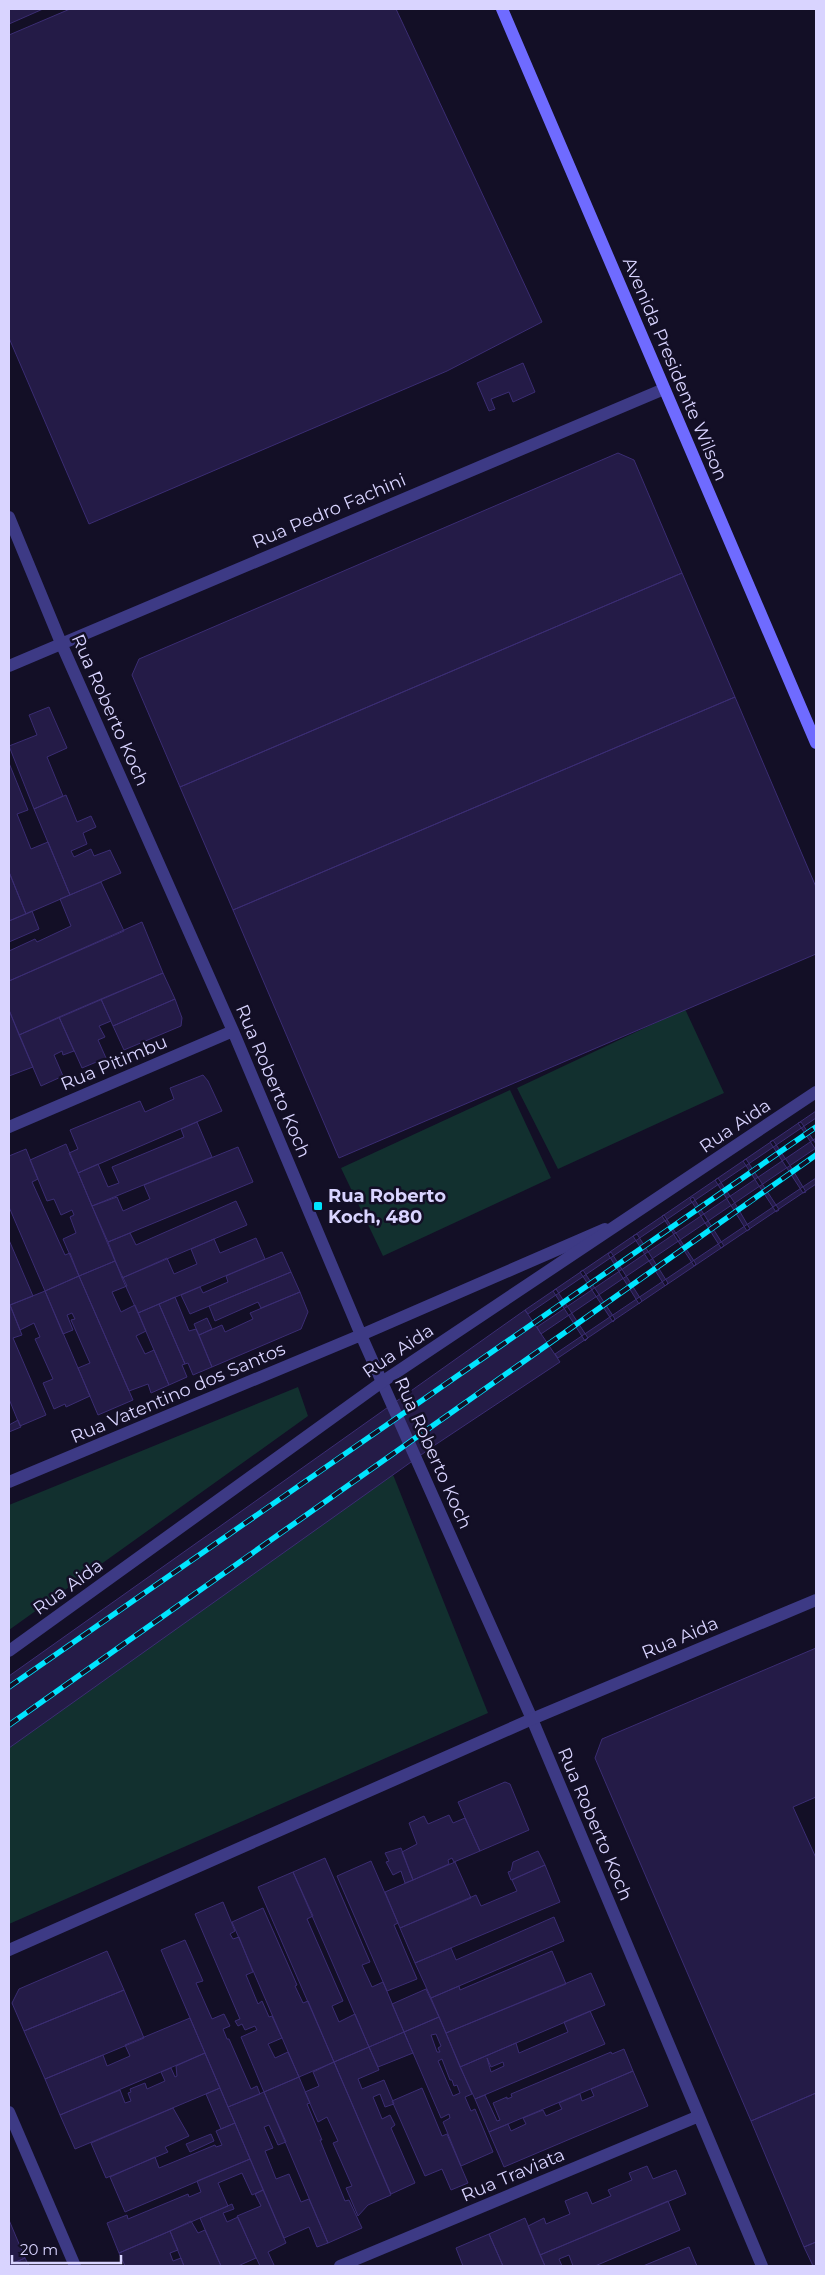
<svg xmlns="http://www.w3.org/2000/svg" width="825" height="2275" viewBox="0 0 825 2275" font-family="Montserrat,sans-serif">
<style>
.green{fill:#12302f}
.building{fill:#241b47;stroke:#3b2d73;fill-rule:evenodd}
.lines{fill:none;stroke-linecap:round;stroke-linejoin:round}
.minor{stroke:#3d3a85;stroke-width:12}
.tertiary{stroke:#3d3a85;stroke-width:12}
.secondary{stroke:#6f6bff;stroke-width:12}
.rail-casing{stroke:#00e5ff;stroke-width:5.5}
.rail{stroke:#130f26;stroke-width:4;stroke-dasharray:11;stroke-linecap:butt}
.poi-dot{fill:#00e5ff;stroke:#130f26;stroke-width:2}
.labels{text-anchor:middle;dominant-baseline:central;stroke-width:5;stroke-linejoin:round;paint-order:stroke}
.street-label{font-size:18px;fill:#d9d4ff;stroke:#130f26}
.poi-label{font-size:18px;font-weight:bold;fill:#d9d4ff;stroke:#130f26;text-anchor:start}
</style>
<rect width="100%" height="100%" fill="#130f26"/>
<!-- green -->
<path class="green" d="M685 1009 724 1093 558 1169 517 1088Z
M510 1090 551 1178 383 1256 341 1168Z
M298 1387 308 1416 9 1630V1505Z
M380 1442 488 1713 9 1924V1697Z"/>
<!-- building -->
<path class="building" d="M9 9H43L9 24Z
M70 9H396L542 322 447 371 89 524 9 338V35Z
M523 363 535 392 513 402 509 392 491 399 495 409 489 411 477 383Z
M618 453 634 460 682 573 180 787 132 675 139 659Z
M682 573 735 697 233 910 180 787Z
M735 697 816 887V954L339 1158 233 910Z
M49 707 67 748 47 757 63 796 34 809 9 746 37 735 29 715Z
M9 763 28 810 17 814 31 849 48 842 70 895 26 914 9 872Z
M66 795 77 822 91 816 96 827 83 833 87 844 71 851 74 857 91 849 94 856 110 850 121 873 70 895 34 809Z
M9 872 26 914 9 921Z
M101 882 124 931 9 981V951L35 939 37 942 71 926 60 899Z
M32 911 39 929 9 942V921Z
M142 922 163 973 19 1035 9 1010V981Z
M163 973 175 999 113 1026 101 999Z
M101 999 111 1021 99 1026 105 1037 98 1040 106 1058 82 1068 59 1017Z
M175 999 182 1018 181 1026 124 1050 113 1026Z
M9 1010 33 1067 9 1076Z
M59 1017 74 1051 63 1055 62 1051 54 1055 63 1076 41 1086 19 1035Z
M203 1075 208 1081 222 1111 78 1173 69 1153 78 1149 70 1130 140 1101 145 1112 174 1099 170 1088Z
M816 1111V1118L528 1314 525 1310Z
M197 1122 212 1157 92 1206 78 1173 98 1164 108 1187 119 1183 112 1167 184 1137 181 1129Z
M801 1122 816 1144V1150L798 1123Z
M816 1138V1148L541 1334 537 1327Z
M773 1140 791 1167 806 1192 803 1193 770 1142Z
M66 1144 115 1261 79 1276 63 1239 76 1233 70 1217 74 1215 72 1210 61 1215 54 1199 47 1201 30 1160Z
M238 1147 253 1182 108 1242 92 1206 117 1197 123 1211 150 1199 144 1185Z
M26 1149 38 1179 32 1182 65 1255 70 1253 79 1276 45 1291 9 1207V1156Z
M746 1159 778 1208 779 1210 776 1212 743 1161Z
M718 1178 736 1205 750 1229 747 1231 715 1180Z
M816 1178V1184L558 1358 555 1354Z
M693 1197 724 1246 721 1248 690 1199Z
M236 1201 247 1225 122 1278 108 1242 130 1233 136 1245Z
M664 1215 696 1264 694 1266 662 1216Z
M637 1234 668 1283 665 1286 633 1236Z
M256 1238 265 1259 138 1313 122 1278 167 1258 174 1274 197 1264 191 1249 214 1239 220 1253Z
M9 1240 33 1296 10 1305 9 1304Z
M282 1252 291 1272 190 1314 181 1295 200 1287 203 1293 228 1282 226 1276Z
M611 1252 642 1301 639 1304 608 1254Z
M115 1261 127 1286 112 1292 121 1312 135 1305 146 1331 136 1336 145 1354 154 1350 169 1385 151 1393 148 1384 129 1391 79 1276Z
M583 1270 615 1319 613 1322 580 1272Z
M291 1272 300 1292 261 1308 258 1302 215 1321 209 1306Z
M79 1276 133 1400 98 1415 78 1368 90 1363 71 1320 75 1319 72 1313 67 1315 73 1330 63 1334 45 1291Z
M556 1289 588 1338 585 1341 553 1291Z
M45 1291 90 1396 66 1407 65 1404 54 1409 43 1383 53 1379 35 1339 40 1337 34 1323 20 1330 10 1305Z
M300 1292 308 1312 301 1329 212 1367 199 1335 222 1325 225 1332 253 1319 250 1313Z
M175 1297 189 1331 196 1329 212 1367 193 1375 188 1363 185 1364 159 1304Z
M159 1304 185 1364 182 1365 187 1377 169 1385 138 1313Z
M10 1305 22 1335 13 1338 46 1415 20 1426 9 1399Z
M525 1310 560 1362 435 1445 9 1748V1676Z
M207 1318 212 1329 199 1335 194 1324Z
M18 1420 21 1427 9 1432V1425Z
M816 1648V1797L793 1807 816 1858V2093L751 2121 595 1758 602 1739Z
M505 1782 510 1784 529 1830 480 1851 458 1802Z
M449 1815 453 1823 465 1818 480 1851 454 1862 452 1858 448 1860 449 1864 413 1880 402 1852 417 1844 409 1823 424 1816 428 1824Z
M401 1848 413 1880 405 1883 401 1871 393 1875 386 1862 389 1861 385 1853Z
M538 1851 545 1865 511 1880 508 1872 511 1871 513 1862Z
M325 1858 370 1962 362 1965 372 1987 383 1982 404 2032 369 2047 293 1872Z
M371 1861 398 1923 394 1925 417 1979 387 1991 337 1876Z
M455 1862 471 1898 400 1928 385 1892Z
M545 1865 560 1902 415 1963 400 1928 476 1895 481 1906 517 1891 512 1880Z
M293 1872 313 1916 307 1919 343 2001 332 2006 339 2022 355 2014 369 2047 334 2062 258 1887Z
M223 1902 235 1931 230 1934 233 1939 239 1937 253 1972 246 1975 258 2004 262 2001 269 2017 272 2016 282 2038 268 2044 275 2058 288 2052 299 2077 264 2092 241 2037 257 2030 255 2026 245 2030 242 2024 238 2026 235 2021 240 2019 195 1914Z
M263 1908 297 1985 295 1986 303 2003 308 2001 334 2062 299 2077 232 1922Z
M554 1917 564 1941 431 1998 415 1963 451 1948 456 1960Z
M185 1940 203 1981 196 1983 212 2019 224 2014 230 2026 223 2029 227 2039H229L251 2089 257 2086 260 2094 228 2107 161 1950Z
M107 1951 124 1990 24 2031 12 2003 19 1989Z
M552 1951 566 1984 446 2033 431 1998 459 1986 460 1990Z
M591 1973 605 2005 460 2067 446 2033Z
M426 1989 439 2017 404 2032 392 2004Z
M124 1990 144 2038 45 2079 24 2031Z
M590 2011 605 2044 475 2099 460 2067 516 2043 519 2053 568 2032 564 2022ZM487 2058 491 2067 503 2062 504 2066 491 2072Z
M439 2017 472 2094 465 2097 471 2111 475 2109 493 2152 461 2166 443 2122 450 2118 449 2114 441 2118 404 2032ZM436 2034 441 2046 438 2048 440 2052H437L431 2035ZM442 2059 450 2080H452L454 2086 457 2085 460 2093 453 2096 438 2061Z
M190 2018 205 2053 60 2115 45 2079 103 2055 107 2066 130 2056 125 2045Z
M404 2032 413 2053 378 2067 369 2047Z
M369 2047 379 2070 358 2079 362 2089 384 2080 394 2104 385 2107 380 2094 373 2097 382 2119 390 2115 395 2125 391 2128 415 2183 391 2194 334 2062Z
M624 2049 633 2071 489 2132 475 2099 485 2095 497 2121 500 2120 493 2103 507 2097V2099L512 2097 511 2094 611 2052 612 2054Z
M205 2053 220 2088 75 2149 60 2115 120 2090 125 2103 131 2101 128 2093 131 2092 130 2089 145 2083 147 2089 165 2081 161 2072 171 2068 175 2077 177 2076 176 2066Z
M334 2062 391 2195 368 2205 358 2216 346 2188 352 2186 333 2143 338 2141 327 2117 318 2122 305 2092 319 2086 313 2072Z
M633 2071 648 2106 504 2167 489 2132 508 2124 511 2131 526 2124 523 2118 543 2110 546 2116 562 2109 559 2103 580 2094 582 2101 594 2096 591 2089Z
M299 2077 310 2103 307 2104 322 2140H320L345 2201 349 2200 362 2228 328 2243 264 2092Z
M220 2088 235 2123 221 2129 206 2094Z
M422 2088 442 2136 447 2134 468 2183 451 2190 442 2169 425 2176 392 2101Z
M264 2092 286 2142 278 2145 269 2125 264 2127 273 2148 265 2151 276 2179 289 2174 301 2202 309 2199 328 2243 317 2247 309 2227 284 2238 228 2107Z
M816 2093V2242L804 2247 751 2121Z
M173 2108 189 2136 165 2147 168 2152 106 2178 91 2143Z
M235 2123 250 2159 125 2212 110 2177 155 2157 159 2168 215 2145 216 2147 222 2145 216 2131Z
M211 2134 214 2141 190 2152 186 2144Z
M250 2159 263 2190 252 2195 242 2173 218 2183 228 2206 119 2253 107 2223 127 2215 128 2219 188 2194 189 2197 201 2192 197 2181Z
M647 2166 653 2179 676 2170 686 2194 540 2255 528 2226 544 2218 546 2224 570 2214 565 2201 587 2192 592 2204 611 2196 608 2190 632 2180 629 2173Z
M263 2190 286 2243 268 2252 274 2265 272 2266H260L237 2216 261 2206 255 2194Z
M668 2201 680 2230 595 2266H573L569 2255 559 2259 562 2266H545L540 2255Z
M232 2204 234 2209 223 2213 227 2222 238 2217 256 2258 238 2266H221L200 2218Z
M525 2218 545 2266H503L489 2234Z
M9 2220 25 2258 9 2265Z
M191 2221 198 2233 205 2230 221 2266H184L170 2231Z
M170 2231 178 2250 170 2253 173 2261 181 2258 184 2266H125L119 2253Z
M489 2234 503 2266H463L456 2248Z
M816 2242V2266H813L804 2247Z
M689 2247 697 2266H643Z
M25 2258 29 2266H9V2265Z"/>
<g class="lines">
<!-- minor -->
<path class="minor" d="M9 517 61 643 233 1031 361 1335 532 1719 762 2266
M9 666 664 389
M9 1127 233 1031
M9 1482 361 1335 605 1229
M9 2112 75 2266
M340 2266 699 2116"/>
<!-- tertiary -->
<path class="tertiary" d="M9 1651 382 1382 816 1092
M9 1950 532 1719 816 1600"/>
<!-- secondary -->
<path class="secondary" d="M502 9 816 743"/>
<defs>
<path id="rail" d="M9 1687 816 1127
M9 1725 816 1155"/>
</defs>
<!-- rail casing -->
<use href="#rail" class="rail-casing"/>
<!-- rail -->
<use href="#rail" class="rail"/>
</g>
<!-- markers -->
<rect class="poi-dot" x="313" y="1201" width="10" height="10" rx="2.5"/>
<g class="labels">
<!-- street labels -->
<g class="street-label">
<text transform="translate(675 369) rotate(67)">Avenida Presidente Wilson</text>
<text transform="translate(329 511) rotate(-23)">Rua Pedro Fachini</text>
<text transform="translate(110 710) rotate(66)">Rua Roberto Koch</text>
<text transform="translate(114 1063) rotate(-23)">Rua Pitimbu</text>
<text transform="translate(273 1081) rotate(67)">Rua Roberto Koch</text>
<text transform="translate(735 1126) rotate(-34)">Rua Aida</text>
<text transform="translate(398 1351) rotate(-34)">Rua Aida</text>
<text transform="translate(178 1393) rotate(-23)">Rua Vatentino dos Santos</text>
<text transform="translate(433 1453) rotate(66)">Rua Roberto Koch</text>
<text transform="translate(68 1587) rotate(-36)">Rua Aida</text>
<text transform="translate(680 1638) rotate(-23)">Rua Aida</text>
<text transform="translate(595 1824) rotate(67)">Rua Roberto Koch</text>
<text transform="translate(513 2175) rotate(-23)">Rua Traviata</text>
</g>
<!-- poi labels -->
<g class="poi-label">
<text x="328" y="1196">Rua Roberto<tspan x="328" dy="21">Koch, 480</tspan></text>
</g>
</g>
<!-- border -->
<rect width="825" height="2275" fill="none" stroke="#d9d4ff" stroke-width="20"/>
<!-- scale -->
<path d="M12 2255v8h109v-8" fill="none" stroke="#d9d4ff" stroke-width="2.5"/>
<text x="20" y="2255" font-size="15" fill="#d9d4ff" stroke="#130f26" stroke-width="4" paint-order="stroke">20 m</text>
</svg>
